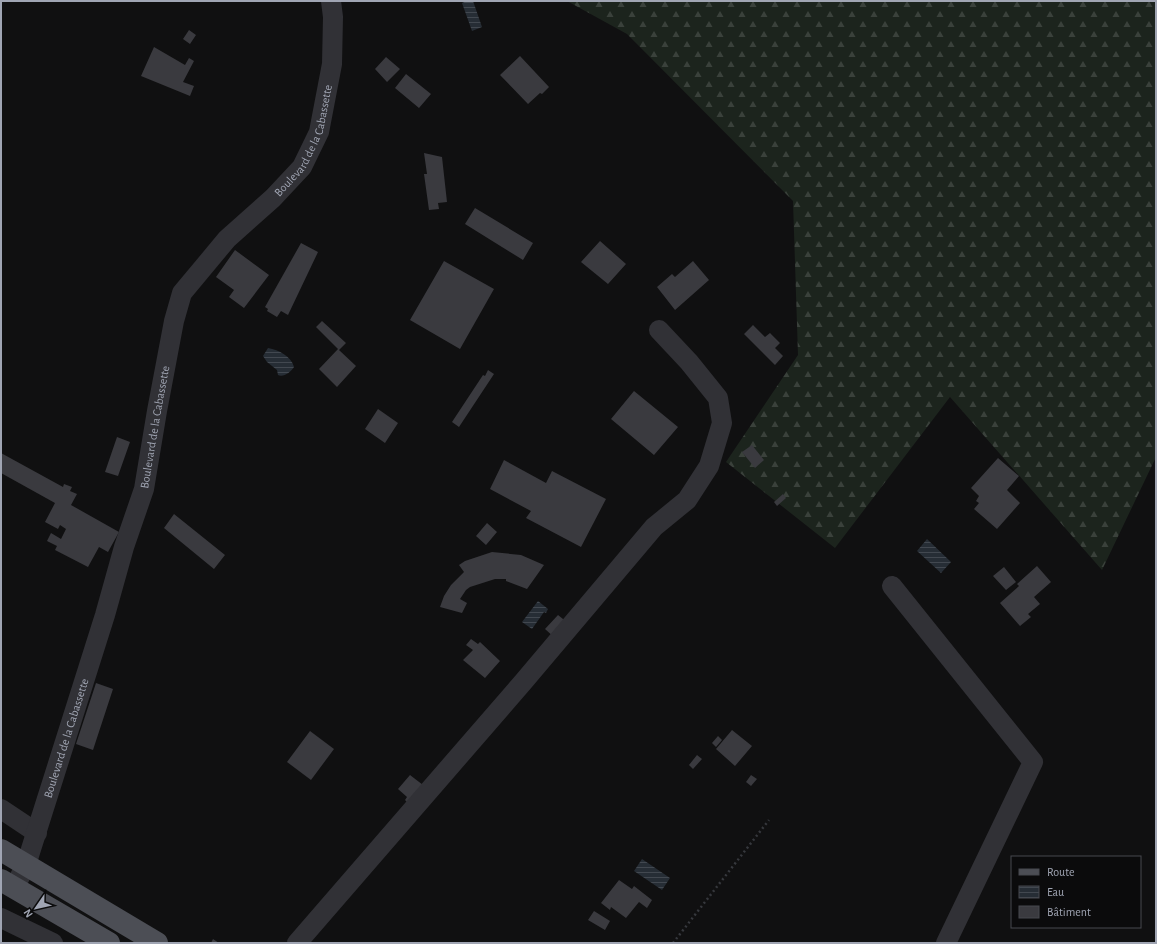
<svg xmlns="http://www.w3.org/2000/svg" width="1157" height="944" viewBox="0 0 1157 944" font-family="'Alegreya Sans',sans-serif">
<style>
.forest{fill:url(#forest-firs)}
.water{fill:url(#water-rules)}
.building{fill:#3a3a3f}
.lines{fill:none;stroke-linecap:round;stroke-linejoin:round}
.path{stroke:#36383d;stroke-width:2.5;stroke-dasharray:2 3;stroke-linecap:butt}
.minor{stroke:#313136;stroke-width:20}
.major{stroke:#4c4e55;stroke-width:22}
.labels{text-anchor:middle;dominant-baseline:central;stroke-width:3;stroke-linejoin:round;paint-order:stroke}
.street-label{font-size:12px;fill:#a0a5b3;stroke:#0b0b0c}
</style>
<defs>
<pattern id="forest-firs" width="22" height="20" patternUnits="userSpaceOnUse"><rect width="22" height="20" fill="#1c241d"/><path d="M5 1l3.5 6h-7zM16 11l3.5 6h-7z" fill="#3a413b"/></pattern>
<pattern id="water-rules" width="6" height="5" patternUnits="userSpaceOnUse"><rect width="6" height="5" fill="#262d35"/><path d="M0 2.5h6" fill="none" stroke="#424850"/></pattern>
</defs>
<rect width="100%" height="100%" fill="#101011"/>
<!-- forest -->
<path class="forest" d="M567 1H1156V457L1102 570 950 397 835 548 726 462 798 355 793 201 627 34Z"/>
<!-- water -->
<path class="water" d="M467 1H473L482 27 472 31 462 3Z
M268 348C279 350 291 356 294 367 291 372 283 378 278 375L277 370 267 362 263 356Z
M927 539 951 562 941 573 917 551Z
M538 601 548 609 546 613 544 612 532 629 522 622Z
M642 859 670 878 662 890 634 871Z"/>
<!-- building -->
<path class="building" d="M189 30 196 35 190 44 183 39Z
M154 47 185 65 189 58 194 61 183 82 194 86 190 96 141 76Z
M520 56 549 87 542 94 540 93 528 104 500 75Z
M386 57 400 69 387 82 375 69Z
M406 74 431 94 419 108 395 88Z
M424 153 442 157 447 202 438 203 439 209 429 210 424 174H427Z
M475 208 533 243 523 260 465 224Z
M600 241 626 264 608 284 581 262Z
M301 243 318 252 288 315 281 311 277 317 267 311 268 309 265 307Z
M235 250 269 275 244 308 229 297 234 290 216 277Z
M444 261 494 289 460 349 410 320Z
M693 261 709 280 675 310 657 287 672 274 675 277Z
M322 321 346 343 339 350 356 366 337 387 319 369 338 349 316 327Z
M753 325 765 337 770 333 780 343 775 348 783 356 775 365 744 334Z
M488 370 494 374 459 427 452 422 483 375 485 376Z
M634 391 678 427 654 455 611 419Z
M378 409 398 423 385 443 365 429Z
M117 437 130 442 118 476 105 472Z
M752 445 764 460 755 468 742 452Z
M1 453 63 487 64 484 72 487 70 491 77 494 71 505 119 532 108 552 99 547 88 567 55 550 57 546 47 541 51 533 61 539 66 529 60 525 58 529 45 522 55 503 1 473Z
M998 458 1019 476 1007 490 1020 503 997 529 974 509 979 503 976 501 979 496 971 488Z
M504 460 546 483 552 471 606 499 581 547 526 518 531 511 490 489Z
M783 494 786 498 777 506 774 502Z
M174 514 225 555 214 569 164 528Z
M487 523 497 532 486 545 476 536Z
M492 552 521 555 544 565 527 589 506 581V579H495L470 587 466 590 460 599 467 603 462 613 440 607 444 596 451 585 464 572 459 565 465 561Z
M1037 566 1051 582 1034 597 1040 604 1028 614 1031 617 1020 626 1000 603 1019 586 1017 584Z
M1004 567 1016 582 1006 590 993 576Z
M558 615 568 623 555 638 545 629Z
M471 639 478 644 480 642 500 661 485 678 463 660 473 650 466 645Z
M96 683 113 689 93 750 76 744Z
M732 730 752 746 735 766 716 749Z
M310 731 334 749 311 780 287 762Z
M718 736 722 740 716 747 712 743Z
M697 755 702 759 693 769 689 765Z
M410 775 423 785 408 803 405 800 407 797 398 789Z
M751 775 757 779 751 786 746 782Z
M619 880 632 889 634 886 652 900 647 908 639 902 626 918 611 907 610 910 601 903Z
M594 911 610 921 605 930 588 920Z
M213 939 219 943H211Z"/>
<g class="lines">
<!-- path -->
<path class="path" d="M673 943 769 820"/>
<!-- minor -->
<g class="minor">
<path d="M892 586 1033 762 946 943"/>
<path d="M1 809 37 833"/>
<path id="s1" d="M14 888 26 865 105 615 124 547 144 489 157 411 174 321 182 293 227 239 273 198 302 167 319 132 332 64 333 17 331 1"/>
<path d="M1 918 53 943"/>
<path d="M297 943 524 681 654 527 687 500 709 466 722 423 718 398 689 362 659 330"/>
</g>
<!-- major -->
<path class="major" d="M1 850 157 943
M1 880 109 943"/>
</g>
<g class="labels">
<!-- street labels -->
<g class="street-label">
<text stroke="none"><textPath href="#s1" startOffset="819">Boulevard de la Cabassette</textPath></text>
<text stroke="none"><textPath href="#s1" startOffset="483">Boulevard de la Cabassette</textPath></text>
<text stroke="none"><textPath href="#s1" startOffset="159">Boulevard de la Cabassette</textPath></text>
</g>
</g>
<!-- border -->
<rect width="1157" height="944" fill="none" stroke="#a0a5b3" stroke-width="4"/>
<!-- legend -->
<rect x="1011" y="856" width="130" height="72" fill="#0b0b0c" stroke="#47494f"/>
<rect x="1019" y="869" width="20" height="6" fill="#4c4e55" stroke="#47494f"/>
<text x="1047" y="876" font-size="12" fill="#a0a5b3">Route</text>
<rect x="1019" y="886" width="20" height="12" fill="url(#water-rules)" stroke="#47494f"/>
<text x="1047" y="896" font-size="12" fill="#a0a5b3">Eau</text>
<rect x="1019" y="906" width="20" height="12" fill="#3a3a3f" stroke="#47494f"/>
<text x="1047" y="916" font-size="12" fill="#a0a5b3">Bâtiment</text>
<!-- north arrow -->
<g transform="translate(36 908) rotate(236)" stroke="#0b0b0c" stroke-width="3" paint-order="stroke">
<path d="M0-3L7 15L0 10L-7 15Z" fill="#a0a5b3"/>
<text y="-6" font-size="11" font-weight="bold" text-anchor="middle" fill="#a0a5b3">N</text>
</g>
</svg>
